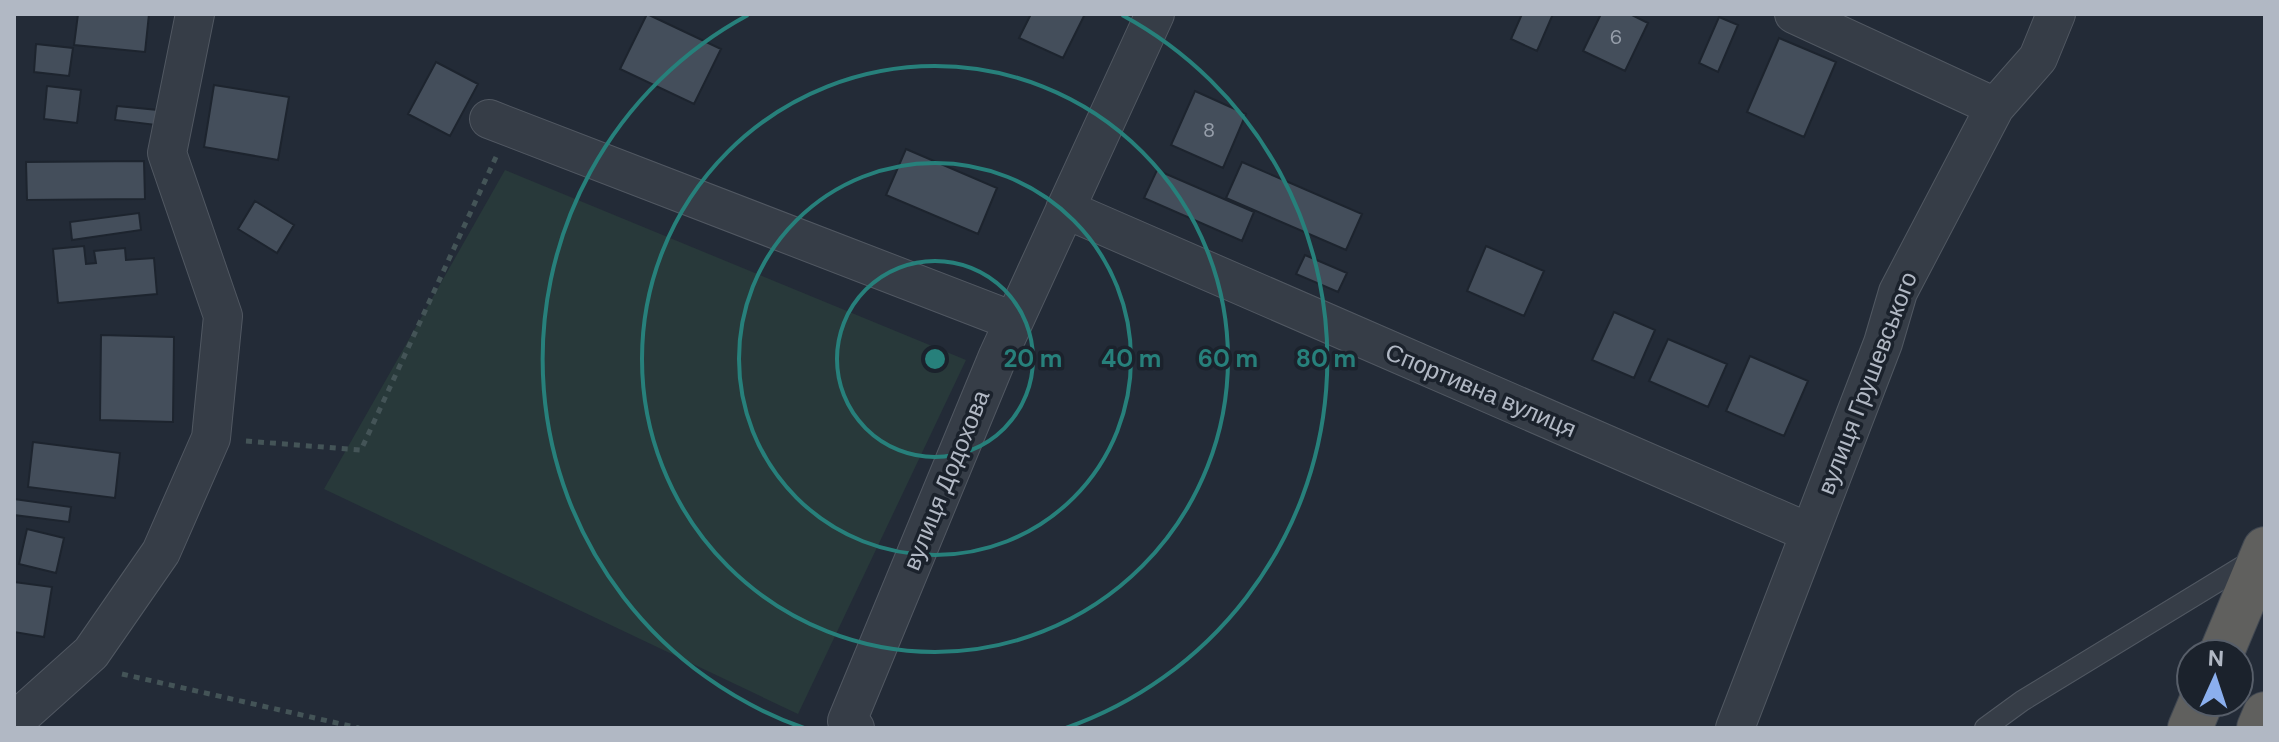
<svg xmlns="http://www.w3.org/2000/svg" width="2279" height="742" viewBox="0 0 2279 742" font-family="'DM Sans',sans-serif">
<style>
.green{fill:#28393a}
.building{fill:#444e5b;stroke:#1d242e;stroke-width:2}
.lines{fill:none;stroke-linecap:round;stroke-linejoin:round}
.service-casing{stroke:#515862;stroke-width:22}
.minor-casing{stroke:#515862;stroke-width:40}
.trunk-casing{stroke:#414852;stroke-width:46}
.path{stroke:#445457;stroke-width:5;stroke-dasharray:6 6;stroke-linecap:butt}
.service{stroke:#363d47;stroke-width:20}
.minor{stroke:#363d47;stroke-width:38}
.trunk{stroke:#60605e;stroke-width:44}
.ring{fill:none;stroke:#27807b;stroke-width:4}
.labels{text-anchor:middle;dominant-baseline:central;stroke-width:7;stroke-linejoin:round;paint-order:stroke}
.number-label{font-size:20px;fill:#969eaa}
.street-label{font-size:24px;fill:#b1b8c4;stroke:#1b222c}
.centre{fill:#27807b;stroke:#1b222c;stroke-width:4}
.ring-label{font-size:24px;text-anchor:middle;font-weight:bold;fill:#27807b;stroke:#1b222c;stroke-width:7;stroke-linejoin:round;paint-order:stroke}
</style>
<rect width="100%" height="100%" fill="#232b37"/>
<!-- green -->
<path class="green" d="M505 170 966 360 798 714 324 489Z"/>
<!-- building -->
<path class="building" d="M78 14H149L145 52 74 45Z
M647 14 721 49 694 104 620 69Z
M1031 14H1085L1063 58 1019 38Z
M1522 14H1553L1537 51 1511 39Z
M1601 14H1630L1648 23 1625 71 1583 51Z
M1719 17 1738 25 1718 72 1699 63Z
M1779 38 1836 62 1804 137 1747 112Z
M36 44 73 48 69 76 34 72Z
M436 62 478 84 450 136 408 114Z
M214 85 289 97 278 160 204 147Z
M47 86 81 90 77 123 44 119Z
M1195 91 1246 114 1223 168 1171 145Z
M117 106 158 110 156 125 115 120Z
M906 149 997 188 978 234 886 195Z
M144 161 145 199 27 200 26 162Z
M1242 162 1362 214 1346 250 1226 198Z
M1157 170 1254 212 1242 241 1144 198Z
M255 201 294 225 277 253 238 229Z
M139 213 141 230 72 240 70 222Z
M84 246 86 264 96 263 94 251 125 248 126 260 154 258 157 294 58 303 53 249Z
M1486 246 1544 271 1524 316 1467 291Z
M1305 255 1347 273 1338 292 1296 274Z
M1614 312 1655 330 1634 378 1592 360Z
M101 335 174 337 173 422 100 420Z
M1668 339 1727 364 1708 407 1649 381Z
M1750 356 1808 381 1784 436 1726 411Z
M33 442 120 453 115 498 28 487Z
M14 499 71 507 69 522 14 515Z
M27 529 64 538 56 573 19 564Z
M14 582 52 587 44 637 14 632Z"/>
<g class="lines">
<defs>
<path id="service" d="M1985 728 2022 701 2253 560"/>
<path id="minor" d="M1794 14 1995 107
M489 119 1013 321
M1065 209 1810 533
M14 722 91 653 161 552 211 438 223 316 167 153 195 14
M855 728 847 721 998 356 1155 14
M1735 728 1883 343 1898 292 1995 107 2038 58 2056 14"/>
<path id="trunk" d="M2221 654 2265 549
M2190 728 2201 702
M2259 728 2265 714"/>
</defs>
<!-- service casing -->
<use href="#service" class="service-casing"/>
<!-- minor casing -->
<use href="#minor" class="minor-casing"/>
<!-- trunk casing -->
<use href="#trunk" class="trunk-casing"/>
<!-- path -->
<path class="path" d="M246 441 361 450 496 157
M122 674 359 728"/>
<!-- service -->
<use href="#service" class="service"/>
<!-- minor -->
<use href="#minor" class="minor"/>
<!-- trunk -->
<use href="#trunk" class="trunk"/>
</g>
<!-- distance rings -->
<g class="ring">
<circle cx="935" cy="359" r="98"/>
<circle cx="935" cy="359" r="196"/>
<circle cx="935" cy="359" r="293"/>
<path d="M804 728A391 391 0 0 1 748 15M1122 15A391 391 0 0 1 1066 728"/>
</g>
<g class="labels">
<!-- number labels -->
<g class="number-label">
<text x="1616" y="37">6</text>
<text x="1209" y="130">8</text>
</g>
<!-- street labels -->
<g class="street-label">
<text transform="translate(1867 383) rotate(-69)">вулиця Грушевського</text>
<text transform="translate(1481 390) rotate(23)">Спортивна вулиця</text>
<text transform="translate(946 480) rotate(-68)">вулиця Додохова</text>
</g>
</g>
<circle cx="935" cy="359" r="12" class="centre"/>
<g class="ring-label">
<text x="1033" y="367">20 m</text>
<text x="1131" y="367">40 m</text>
<text x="1228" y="367">60 m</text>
<text x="1326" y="367">80 m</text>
</g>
<!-- border -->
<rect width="2279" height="742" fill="none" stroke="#b1b8c4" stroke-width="32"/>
<!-- north arrow -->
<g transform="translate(2215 678) rotate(3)"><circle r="38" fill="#1b222c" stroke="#575e69" stroke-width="2"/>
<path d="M0-6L14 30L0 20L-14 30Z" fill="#8bafee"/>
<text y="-12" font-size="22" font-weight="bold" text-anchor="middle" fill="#b1b8c4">N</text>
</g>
</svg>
